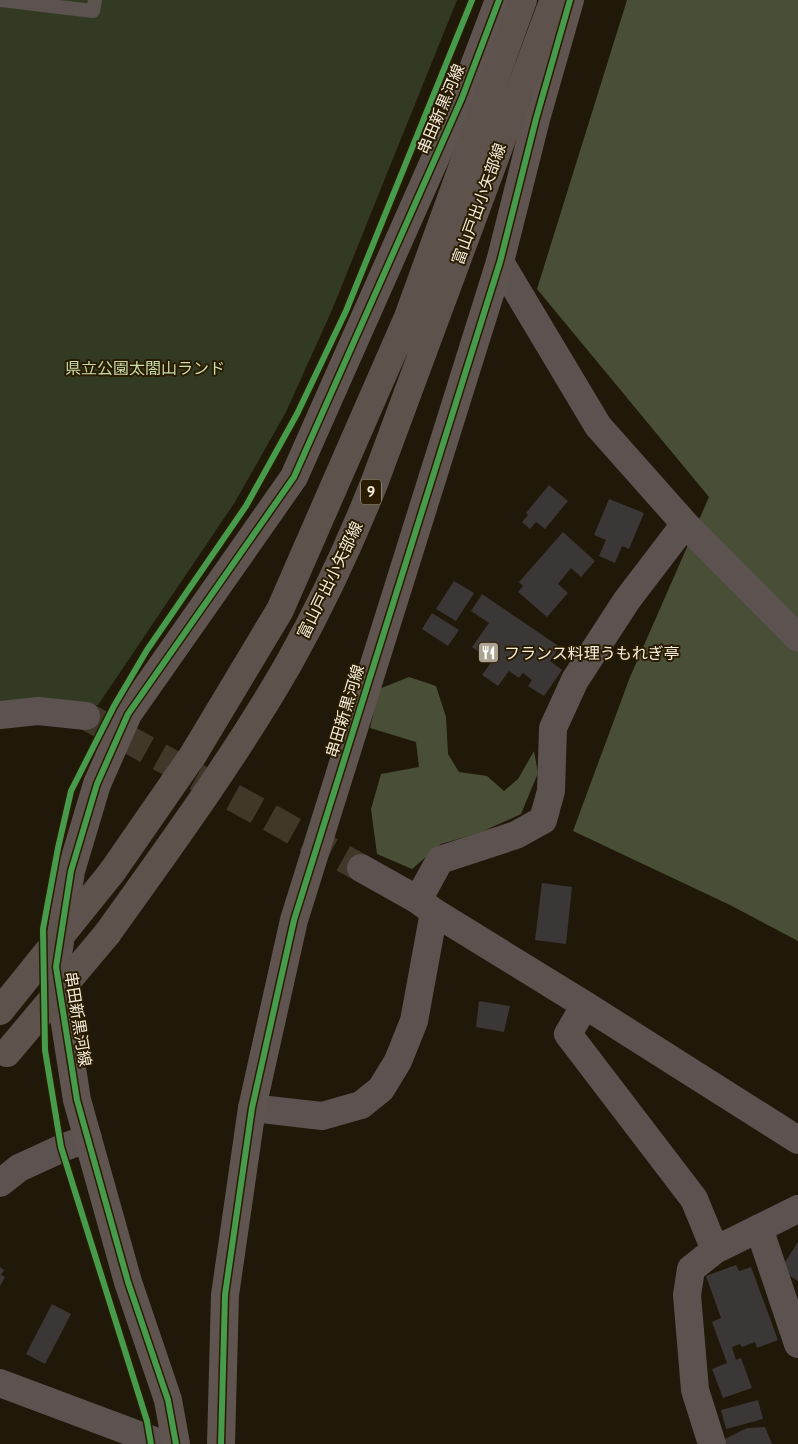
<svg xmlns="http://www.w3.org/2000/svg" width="798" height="1444" viewBox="0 0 798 1444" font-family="Cabin,'Noto Sans JP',sans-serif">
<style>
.green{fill:#333a23}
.forest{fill:#484f36}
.building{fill:#3b3736}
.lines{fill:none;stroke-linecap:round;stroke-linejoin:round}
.tertiary-tunnel{stroke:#403829;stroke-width:28;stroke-dasharray:28 14;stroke-linecap:butt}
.service{stroke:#5c524f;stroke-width:14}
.minor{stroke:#5c524f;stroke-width:28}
.tertiary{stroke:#5c524f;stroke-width:28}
.secondary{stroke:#605450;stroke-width:28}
.primary{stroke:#5e524c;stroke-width:28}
.primary-bridge{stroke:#5e524c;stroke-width:28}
.cycleway-casing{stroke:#291c00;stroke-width:9}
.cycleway{stroke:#469c4c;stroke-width:6}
.labels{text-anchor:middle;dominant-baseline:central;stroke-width:4;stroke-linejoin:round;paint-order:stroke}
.shield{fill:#291c00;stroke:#b8ae9a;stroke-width:1}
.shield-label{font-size:15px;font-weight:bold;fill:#f6eddc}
.street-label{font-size:16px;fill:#f6eddc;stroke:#291c00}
.park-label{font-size:16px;fill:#cadda9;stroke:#291c00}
.poi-label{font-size:16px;fill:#f6eddc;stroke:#291c00;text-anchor:start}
</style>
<rect width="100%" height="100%" fill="#201809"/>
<!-- green -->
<path class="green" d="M0 0H457L332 310 286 412 235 502 98 705H0Z"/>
<!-- forest -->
<path class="forest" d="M627 0H798V941L730 905 573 831 630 677 709 497 537 289Z
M409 677 436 686 446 717 448 754 459 772 487 776 504 791 518 779 534 751 538 773 521 814 479 833 441 844 412 869 377 854 371 809 381 774 419 767 416 742 370 728 379 689Z"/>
<!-- building -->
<path class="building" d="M549 485 568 501 545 529 536 522 530 529 522 522 528 515 526 513Z
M609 499 644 513 629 549 622 546 615 563 599 556 606 540 594 535Z
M563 532 595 561 581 577 571 568 558 584 568 593 547 617 518 592 523 586 519 582Z
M454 581 474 593 456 621 436 609Z
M482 594 560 647 550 661 562 670 544 696 528 686 532 680 523 673 519 678 509 671 498 686 482 675 492 661 472 647 489 623 471 611Z
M432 613 459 630 448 646 422 629Z
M542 883 572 887 566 944 535 940Z
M479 1001 510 1006 504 1032 476 1027Z
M798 1242V1281L780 1270Z
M736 1265 739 1271 751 1267 778 1340 757 1348 755 1342 742 1347 740 1344 732 1347 736 1360 741 1358 752 1388 723 1398 712 1369 727 1363 712 1322 721 1318 706 1276Z
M0 1267 4 1270 1 1275 5 1277 0 1286Z
M52 1304 71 1314 45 1364 26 1354Z
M758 1400 763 1419 726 1429 721 1410Z
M765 1427 772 1444H722L721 1441 747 1428Z"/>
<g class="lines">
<!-- tertiary-tunnel -->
<path class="tertiary-tunnel" d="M86 716 361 868"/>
<!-- service -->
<path class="service" d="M1 0 93 11 95 0"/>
<!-- minor -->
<path class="minor" d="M500 262 598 426 685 524 798 638
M418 900 440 860 516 835 543 820 551 791 553 728 575 680 627 600 685 524
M585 1005 568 1034 694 1199 715 1250
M0 1183 19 1168 67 1146 88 1139
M759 1228 798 1344
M0 1383 163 1444
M712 1444 695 1390 687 1295 691 1269 715 1250 798 1209"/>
<!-- tertiary -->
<path class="tertiary" d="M0 715 38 711 86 716
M361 868 418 900 434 912 585 1005 798 1140
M252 1108 322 1116 361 1105 381 1089 398 1061 414 1021 434 912"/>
<!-- secondary -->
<path class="secondary" d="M176 1444 168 1400 128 1282 77 1100 56 967 71 871 97 784 128 714 294 477 462 98 499 0
M221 1444 225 1295 252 1108 294 920 500 262 536 119 570 0"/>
<!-- primary -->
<path class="primary" d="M112 872 193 755 280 610 408 317 523 0
M107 934C170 846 235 757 289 663 322 604 350 544 375 481L551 7"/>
<!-- primary-bridge -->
<path class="primary-bridge" d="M0 1011 112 872
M7 1053 107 934"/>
<defs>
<path id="cycleway" d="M151 1444 147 1421 61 1147 45 1050 43 929 58 848 71 791 114 706 147 650 246 506 297 414 346 311 472 0
M176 1444 168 1400 128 1282 77 1100 56 967 71 871 97 784 128 714 294 477 462 98 499 0
M221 1444 225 1295 252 1108 294 920 500 262 536 119 570 0"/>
</defs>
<!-- cycleway casing -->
<use href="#cycleway" class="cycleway-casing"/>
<!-- cycleway -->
<use href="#cycleway" class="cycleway"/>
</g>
<!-- icons -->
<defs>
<symbol id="restaurant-square" viewBox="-11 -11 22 22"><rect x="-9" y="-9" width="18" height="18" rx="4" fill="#aba292" stroke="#291c00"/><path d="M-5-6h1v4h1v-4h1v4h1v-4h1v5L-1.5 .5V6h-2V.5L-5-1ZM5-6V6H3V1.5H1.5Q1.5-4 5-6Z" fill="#fff"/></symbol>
</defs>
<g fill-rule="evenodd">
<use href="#restaurant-square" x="476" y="640" width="25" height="25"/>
</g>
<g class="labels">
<!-- shield labels -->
<rect class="shield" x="361" y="479.5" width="20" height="25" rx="4"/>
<g class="shield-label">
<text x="371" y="492">9</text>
</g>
<!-- street labels -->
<g class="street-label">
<text transform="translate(441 109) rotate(-67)">串田新黒河線</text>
<text transform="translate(479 204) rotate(-70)">富山戸出小矢部線</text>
<text transform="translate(330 580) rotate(-64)">富山戸出小矢部線</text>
<text transform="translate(345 711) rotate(-73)">串田新黒河線</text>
<text transform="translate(78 1019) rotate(81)">串田新黒河線</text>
</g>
<!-- park labels -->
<g class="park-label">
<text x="145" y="368">県立公園太閤山ランド</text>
</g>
<!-- poi labels -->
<g class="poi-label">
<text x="504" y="653">フランス料理うもれぎ亭</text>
</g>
</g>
</svg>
